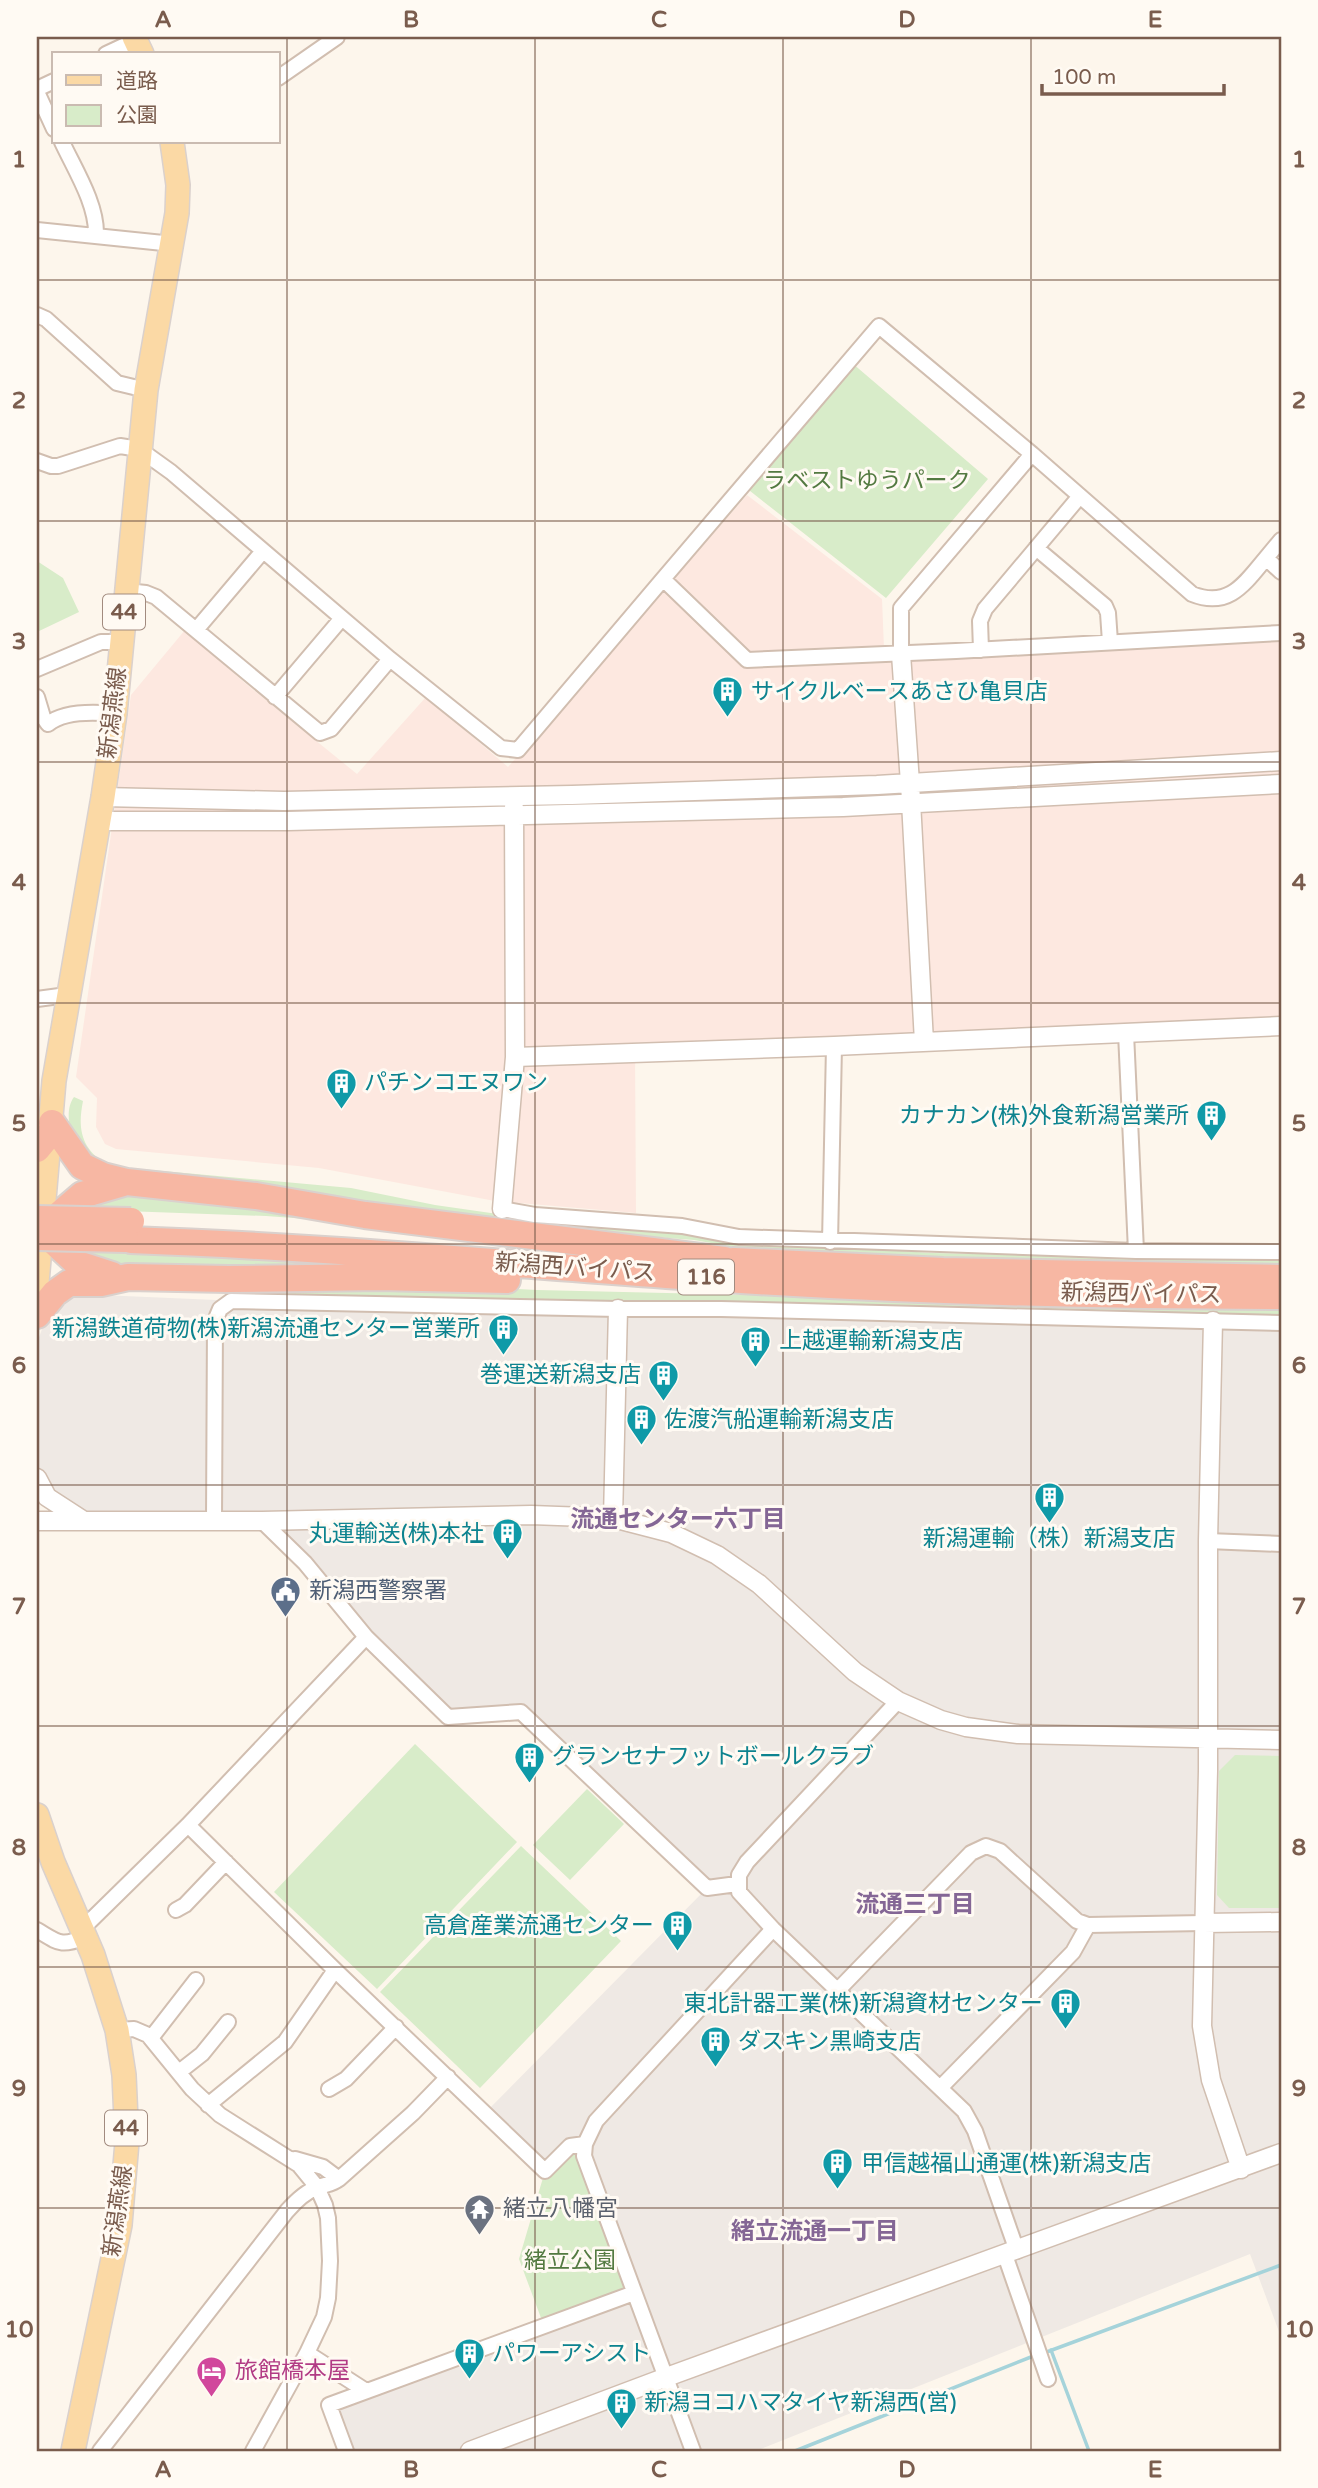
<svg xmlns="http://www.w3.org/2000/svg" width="1318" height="2488" viewBox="0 0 1318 2488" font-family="'Varela Round','Noto Sans JP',sans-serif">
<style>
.commercial{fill:#fde8e0}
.industrial{fill:#efe9e4}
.green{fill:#d8ecc9}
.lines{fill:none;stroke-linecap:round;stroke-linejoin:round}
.stream{stroke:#a5d3da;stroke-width:3.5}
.minor-casing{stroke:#d1beb0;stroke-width:18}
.tertiary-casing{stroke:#d1beb0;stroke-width:21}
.primary-casing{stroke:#dad1cd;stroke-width:26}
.motorway-casing{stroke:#dad1cd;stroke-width:30}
.minor{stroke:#fff;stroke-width:14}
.tertiary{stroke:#fff;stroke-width:18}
.primary{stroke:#fbd9a5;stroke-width:23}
.motorway{stroke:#f7b7a3;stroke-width:26}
.motorway-bridge-casing{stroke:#dad1cd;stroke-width:30;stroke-linecap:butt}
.motorway-bridge{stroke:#f7b7a3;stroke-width:26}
.grid{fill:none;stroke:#7a5c4d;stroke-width:2;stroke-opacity:0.55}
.labels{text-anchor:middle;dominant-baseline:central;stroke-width:6;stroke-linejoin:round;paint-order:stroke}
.shield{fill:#fffaf3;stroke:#a28b7f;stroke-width:2}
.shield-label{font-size:21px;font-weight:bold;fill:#7a5c4d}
.park-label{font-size:23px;fill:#537a41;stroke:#fffaf3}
.culture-label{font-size:23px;fill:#0d838f;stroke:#fffaf3;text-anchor:start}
.street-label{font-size:23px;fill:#7a5c4d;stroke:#fffaf3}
.service-label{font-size:23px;fill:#4e5e75;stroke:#fffaf3;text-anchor:start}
.worship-label{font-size:23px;fill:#5b616d;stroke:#fffaf3;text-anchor:start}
.hotel-label{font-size:23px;fill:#b23c85;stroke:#fffaf3;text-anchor:start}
.neighbourhood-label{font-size:24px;font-weight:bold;fill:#846695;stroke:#fffaf3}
.neatline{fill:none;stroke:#7a5c4d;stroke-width:2.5}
.grid-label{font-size:23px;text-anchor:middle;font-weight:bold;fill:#7a5c4d}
</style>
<rect width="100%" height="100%" fill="#fdf6ec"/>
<!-- commercial -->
<path class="commercial" d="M747 495 882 599 884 648 1281 630V1023L635 1050 636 1213 495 1201 319 1168 116 1149 105 1144 96 1127 97 1098 76 1077 131 695 185 630 245 683 357 774 426 697 508 767Z"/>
<!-- industrial -->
<path class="industrial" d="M55 1293 239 1301 1281 1323V2337L1250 2254 756 2451H348L329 2405 634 2293 545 2171 485 2113 707 1888 521 1712 448 1717 262 1521H84L37 1489V1343Z"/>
<!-- green -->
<path class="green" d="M852 363 988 479 886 598 745 487Z
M37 561 63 578 79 612 37 632Z
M74 1097 83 1101C77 1131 82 1149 108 1166L351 1188 435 1205 518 1217 690 1234 745 1241 932 1253 1281 1260V1266H1208L769 1253 694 1240 587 1232 104 1169 75 1153C72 1136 63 1112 74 1097Z
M106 1189 389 1225 266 1216 69 1209Z
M71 1249 236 1254 457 1270 100 1264Z
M439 1285 537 1290 1281 1307V1316L99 1290Z
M415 1744 517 1842 377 1989 274 1892Z
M1235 1755 1281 1756V1908H1229L1217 1895 1219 1771Z
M587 1789 624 1824 570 1880 533 1845Z
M521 1846 621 1941 480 2088 380 1992Z
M585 2144 632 2294 544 2326 519 2259 545 2171Z"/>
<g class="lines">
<!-- stream -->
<path class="stream" d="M1051 2350 1089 2451
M1044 2353 1281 2265
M795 2451 1036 2355"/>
<defs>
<path id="minor" d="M106 54 136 40
M278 78 337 37
M37 89 54 81
M37 92 54 129
M62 142C75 170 97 204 96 235
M37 230 173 244
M37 315 46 319 117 383 146 390
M37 461 51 466H58L120 446 139 449 171 472 390 659 501 748 518 750 663 579 747 660 956 651 1281 633
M1036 548 1105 606 1108 613 1110 642
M1266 558 1281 540
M663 579 879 326 1032 454 1192 594C1229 609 1245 583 1266 558L1281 572
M126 591 146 593 156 597 320 733 331 729 390 659
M196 630 263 551
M981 650 980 621 985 609 1080 496
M901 654V608L1032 454
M37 669 101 642H121
M37 697 43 717 48 724C64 711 95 712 115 714
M275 697 342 618
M37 999 67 995
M1126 1033 1136 1251
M502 1209 535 1215 682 1226 739 1237 1136 1251 1281 1252
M830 1242 834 1046
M214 1519 215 1321 220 1309 231 1301 618 1309H721L1281 1323
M262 1521 305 1563 366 1637 448 1717 521 1712 707 1888 737 1884
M1208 1541 1281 1544
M898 1701 747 1862 739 1875V1892L773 1929 964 2111 975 2131 1017 2251
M188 1825 335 1970 545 2171 570 2146 585 2144
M176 1910 185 1905 226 1862
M82 1929 188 1825 366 1637
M37 1930C59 1943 60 1947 86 1937
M838 1990 971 1853 986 1846 1000 1851 1077 1921 1088 1925 1204 1923
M117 2030 134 2029 148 2035 192 2089 220 2115 299 2165 317 2187 325 2205 328 2218 330 2261 328 2298 324 2317 307 2353 253 2451
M151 2038 196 1980
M179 2072 202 2054 228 2022
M941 2087 1073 1952 1088 1925
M329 2089 346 2079 396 2027
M208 2105 285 2042 335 1970
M295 2159 323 2167 339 2179 413 2113 448 2077
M1005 2255 1048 2379
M307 2353 366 2391
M100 2451 287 2211C295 2202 305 2192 316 2188 325 2184 331 2185 339 2179
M346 2451 329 2405 634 2293
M693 2451 584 2156 585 2144 596 2121 773 1929"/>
<path id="tertiary" d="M901 654 910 783 924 1042
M103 797 284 801 572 795 877 785 1281 761
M99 821H288L843 807 1281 784
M515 1057 834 1046 1281 1026
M502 1209 515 1057 514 807
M1213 1321 1208 1541V1771L1202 2026 1211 2080 1241 2169
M37 1478 47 1497 84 1521
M613 1518 618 1309
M37 1521H262L531 1515 613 1518 671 1533 717 1555 759 1584 855 1672 898 1701 941 1720 966 1727 1018 1734 1281 1740
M1204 1923 1281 1922
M470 2451 664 2378 1281 2153"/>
<path id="primary" d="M134 37 142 54
M37 1283 54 1081 103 797 115 714 146 390 177 213 178 185 172 142
M37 1815 53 1862 93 1955 117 2030 124 2075 127 2142 120 2225 73 2451"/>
<path id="motorway" d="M52 1123 82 1166 103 1176 127 1182 256 1196 365 1215 724 1260
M37 1149 51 1132
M38 1227 78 1264 112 1275
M40 1231 82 1195 123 1183
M131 1240C329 1247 527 1266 726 1279 910 1291 1096 1296 1281 1296
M733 1261 943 1271 1281 1278
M37 1315 55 1293 69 1283H101L128 1277 228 1279 380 1277 507 1280"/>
</defs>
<!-- minor casing -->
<use href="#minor" class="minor-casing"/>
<!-- tertiary casing -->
<use href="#tertiary" class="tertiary-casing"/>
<!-- primary casing -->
<use href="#primary" class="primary-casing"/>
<!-- motorway casing -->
<use href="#motorway" class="motorway-casing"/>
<!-- minor -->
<use href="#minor" class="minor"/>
<!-- tertiary -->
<use href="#tertiary" class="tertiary"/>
<!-- primary -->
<use href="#primary" class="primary"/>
<!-- motorway -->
<use href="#motorway" class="motorway"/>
<defs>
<path id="motorway-bridge" d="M37 1219 131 1221
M37 1237 125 1239"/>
</defs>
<!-- motorway-bridge casing -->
<use href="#motorway-bridge" class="motorway-bridge-casing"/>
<!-- motorway-bridge -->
<use href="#motorway-bridge" class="motorway-bridge"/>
</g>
<!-- grid -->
<path class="grid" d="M287 37V2451M535 37V2451M783 37V2451M1031 37V2451M37 280H1281M37 521H1281M37 762H1281M37 1003H1281M37 1244H1281M37 1485H1281M37 1726H1281M37 1967H1281M37 2208H1281"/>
<!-- icons -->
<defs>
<symbol id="building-pin" viewBox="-11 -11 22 30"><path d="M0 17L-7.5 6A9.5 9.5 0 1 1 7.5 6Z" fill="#0f9aa8" stroke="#fffaf3"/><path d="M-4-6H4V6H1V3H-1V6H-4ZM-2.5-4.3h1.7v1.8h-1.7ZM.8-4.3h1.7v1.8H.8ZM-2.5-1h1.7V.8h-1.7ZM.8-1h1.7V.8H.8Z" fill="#fff"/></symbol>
<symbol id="civic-pin" viewBox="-11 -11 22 30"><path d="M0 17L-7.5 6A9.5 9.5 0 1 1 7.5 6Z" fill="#5c6f8a" stroke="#fffaf3"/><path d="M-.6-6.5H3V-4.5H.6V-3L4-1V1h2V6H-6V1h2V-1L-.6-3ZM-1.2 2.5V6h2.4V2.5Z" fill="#fff"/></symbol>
<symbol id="temple-pin" viewBox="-11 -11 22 30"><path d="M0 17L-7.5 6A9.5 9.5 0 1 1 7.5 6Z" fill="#6b7280" stroke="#fffaf3"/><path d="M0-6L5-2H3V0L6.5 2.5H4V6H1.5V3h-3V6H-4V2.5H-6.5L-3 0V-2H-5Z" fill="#fff"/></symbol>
<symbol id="hotel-pin" viewBox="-11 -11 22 30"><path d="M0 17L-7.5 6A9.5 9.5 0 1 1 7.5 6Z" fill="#d1479c" stroke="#fffaf3"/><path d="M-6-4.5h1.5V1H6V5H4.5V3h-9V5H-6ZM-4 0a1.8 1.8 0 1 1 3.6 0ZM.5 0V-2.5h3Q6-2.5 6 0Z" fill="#fff"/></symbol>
</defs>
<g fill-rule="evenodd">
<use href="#building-pin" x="710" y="674" width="35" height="47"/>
<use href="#building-pin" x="324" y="1066" width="35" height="47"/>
<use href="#building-pin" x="1194" y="1098" width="35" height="47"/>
<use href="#building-pin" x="486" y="1312" width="35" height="47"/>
<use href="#building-pin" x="738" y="1324" width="35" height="47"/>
<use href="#building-pin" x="646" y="1358" width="35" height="47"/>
<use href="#building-pin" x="624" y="1402" width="35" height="47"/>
<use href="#building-pin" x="1032" y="1480" width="35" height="47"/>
<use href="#building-pin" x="490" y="1516" width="35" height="47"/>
<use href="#civic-pin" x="268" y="1574" width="35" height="47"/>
<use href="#building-pin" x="512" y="1740" width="35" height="47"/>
<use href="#building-pin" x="660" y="1908" width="35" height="47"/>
<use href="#building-pin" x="1048" y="1986" width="35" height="47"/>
<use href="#building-pin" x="698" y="2024" width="35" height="47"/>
<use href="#building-pin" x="820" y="2146" width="35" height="47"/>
<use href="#temple-pin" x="462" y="2192" width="35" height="47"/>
<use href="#building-pin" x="452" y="2336" width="35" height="47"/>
<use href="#hotel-pin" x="194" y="2354" width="35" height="47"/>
<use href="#building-pin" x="604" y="2386" width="35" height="47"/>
</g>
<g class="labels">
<!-- shield labels -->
<g class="shield">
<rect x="103" y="594.5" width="42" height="35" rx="5"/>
<rect x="678" y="1259.5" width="56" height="35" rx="5"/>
<rect x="105" y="2110.5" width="42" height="35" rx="5"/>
</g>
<g class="shield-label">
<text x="124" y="612">44</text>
<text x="706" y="1277">116</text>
<text x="126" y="2128">44</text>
</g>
<!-- park labels -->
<g class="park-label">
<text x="867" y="481">ラベストゆうパーク</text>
<text x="570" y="2261">緒立公園</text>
</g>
<!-- culture labels -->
<g class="culture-label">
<text x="751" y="692">サイクルベースあさひ亀貝店</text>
<text x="364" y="1083">パチンコエヌワン</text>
<text x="1189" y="1116" text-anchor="end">カナカン(株)外食新潟営業所</text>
<text x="480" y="1329" text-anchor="end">新潟鉄道荷物(株)新潟流通センター営業所</text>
<text x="779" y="1341">上越運輸新潟支店</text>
<text x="641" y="1375" text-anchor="end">巻運送新潟支店</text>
<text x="664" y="1420">佐渡汽船運輸新潟支店</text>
<text x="484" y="1534" text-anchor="end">丸運輸送(株)本社</text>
<text x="1049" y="1539" text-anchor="middle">新潟運輸（株）新潟支店</text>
<text x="552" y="1757">グランセナフットボールクラブ</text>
<text x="654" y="1926" text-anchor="end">高倉産業流通センター</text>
<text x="1043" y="2004" text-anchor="end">東北計器工業(株)新潟資材センター</text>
<text x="738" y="2042">ダスキン黒崎支店</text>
<text x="861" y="2164">甲信越福山通運(株)新潟支店</text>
<text x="492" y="2354">パワーアシスト</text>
<text x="644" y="2403">新潟ヨコハマタイヤ新潟西(営)</text>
</g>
<!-- street labels -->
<g class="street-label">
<text transform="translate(113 713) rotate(-83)">新潟燕線</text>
<text transform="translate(575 1268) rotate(4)">新潟西バイパス</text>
<text transform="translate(1141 1294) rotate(1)">新潟西バイパス</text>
<text transform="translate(118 2211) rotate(-82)">新潟燕線</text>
</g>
<!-- service labels -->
<g class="service-label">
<text x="309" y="1591">新潟西警察署</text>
</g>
<!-- worship labels -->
<g class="worship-label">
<text x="503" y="2209">緒立八幡宮</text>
</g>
<!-- hotel labels -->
<g class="hotel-label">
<text x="235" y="2371">旅館橋本屋</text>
</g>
<!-- neighbourhood labels -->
<g class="neighbourhood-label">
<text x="678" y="1519">流通センター六丁目</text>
<text x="915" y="1904">流通三丁目</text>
<text x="815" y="2231">緒立流通一丁目</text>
</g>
</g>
<!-- border -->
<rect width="1318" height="2488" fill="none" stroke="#fffaf3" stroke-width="77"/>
<!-- legend -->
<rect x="52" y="52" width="228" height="91" fill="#fffaf3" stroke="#cabbb1" stroke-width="2"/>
<rect x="66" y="75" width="35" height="10" fill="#fbd9a5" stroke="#cabbb1" stroke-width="2"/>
<text x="116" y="88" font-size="21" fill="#7a5c4d">道路</text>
<rect x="66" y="105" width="35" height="21" fill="#d8ecc9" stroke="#cabbb1" stroke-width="2"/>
<text x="116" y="122" font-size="21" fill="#7a5c4d">公園</text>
<!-- scale -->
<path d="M1042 84v10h182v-10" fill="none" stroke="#7a5c4d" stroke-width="3.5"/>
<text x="1052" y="84" font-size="21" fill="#7a5c4d" stroke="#fffaf3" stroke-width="5" paint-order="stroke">100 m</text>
<rect x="38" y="38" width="1242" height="2412" class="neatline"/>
<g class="grid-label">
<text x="163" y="27">A</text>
<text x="411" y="27">B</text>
<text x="659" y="27">C</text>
<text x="907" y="27">D</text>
<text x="1155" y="27">E</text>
<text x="19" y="167">1</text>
<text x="1299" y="167">1</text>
<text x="19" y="408">2</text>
<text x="1299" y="408">2</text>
<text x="19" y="649">3</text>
<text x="1299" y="649">3</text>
<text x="19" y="890">4</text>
<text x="1299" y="890">4</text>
<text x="19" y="1131">5</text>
<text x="1299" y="1131">5</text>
<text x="19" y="1373">6</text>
<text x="1299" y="1373">6</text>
<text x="19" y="1614">7</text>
<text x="1299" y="1614">7</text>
<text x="19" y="1855">8</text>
<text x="1299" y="1855">8</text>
<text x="19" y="2096">9</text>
<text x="1299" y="2096">9</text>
<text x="19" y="2337">10</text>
<text x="1299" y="2337">10</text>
<text x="163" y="2477">A</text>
<text x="411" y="2477">B</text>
<text x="659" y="2477">C</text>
<text x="907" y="2477">D</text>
<text x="1155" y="2477">E</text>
</g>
</svg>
